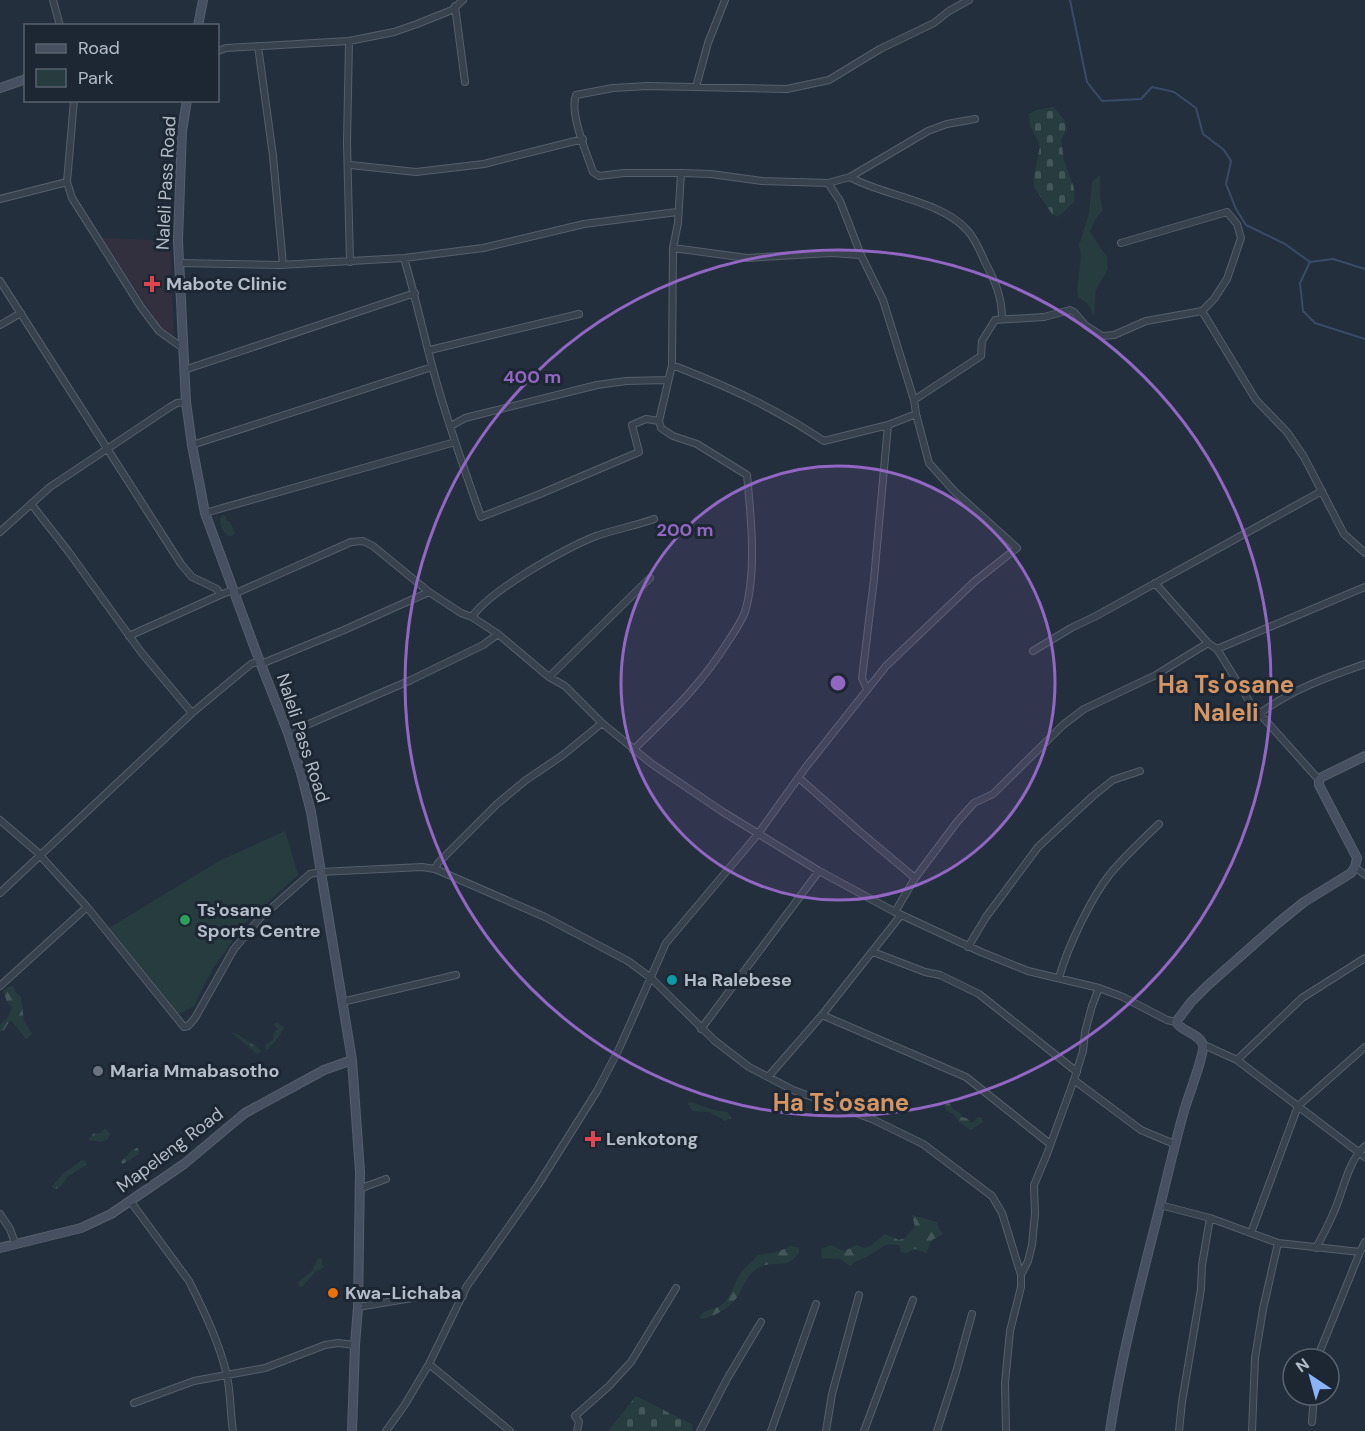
<svg xmlns="http://www.w3.org/2000/svg" width="1365" height="1431" viewBox="0 0 1365 1431" font-family="'DM Sans',sans-serif">
<style>
.medical{fill:#32303f}
.green{fill:#263c3f}
.forest{fill:url(#forest-firs)}
.cemetery{fill:url(#cemetery-stones)}
.lines{fill:none;stroke-linecap:round;stroke-linejoin:round}
.stream{stroke:#394c67;stroke-width:2}
.street-casing{stroke:#565f6c;stroke-width:8}
.secondary-casing{stroke:#565f6c;stroke-width:10}
.street{stroke:#38414e;stroke-width:6}
.secondary{stroke:#465061;stroke-width:8}
.ring{fill:none;stroke:#9266c3;stroke-width:3}
.health-dot{fill:#e0444e;stroke:#1d2633;stroke-width:2}
.leisure-dot{fill:#2e9e5b;stroke:#1d2633;stroke-width:2}
.culture-dot{fill:#0f9aa8;stroke:#1d2633;stroke-width:2}
.worship-dot{fill:#6b7280;stroke:#1d2633;stroke-width:2}
.food-dot{fill:#e8710a;stroke:#1d2633;stroke-width:2}
.labels{text-anchor:middle;dominant-baseline:central;stroke-width:6;stroke-linejoin:round;paint-order:stroke}
.street-label{font-size:18px;fill:#b4bcc9;stroke:#1d2633}
.poi-label{font-size:18px;font-weight:bold;fill:#b4bcc9;stroke:#1d2633;text-anchor:start}
.district-label{font-size:24px;font-weight:bold;fill:#d59563;stroke:#1d2633}
.centre{fill:#9266c3;stroke:#1d2633;stroke-width:3}
.ring-label{font-size:18px;text-anchor:middle;font-weight:bold;fill:#9266c3;stroke:#1d2633;stroke-width:6;stroke-linejoin:round;paint-order:stroke}
</style>
<defs>
<pattern id="forest-firs" width="22" height="20" patternUnits="userSpaceOnUse" patternTransform="scale(1.5)"><rect width="22" height="20" fill="#263c3f"/><path d="M5 1l3.5 6h-7zM16 11l3.5 6h-7z" fill="#435659"/></pattern>
<pattern id="cemetery-stones" width="16" height="16" patternUnits="userSpaceOnUse" patternTransform="scale(1.5)"><rect width="16" height="16" fill="#263c3f"/><path d="M2 7V4a2 2 0 0 1 4 0v3zM10 15v-3a2 2 0 0 1 4 0v3z" fill="#435659"/></pattern>
</defs>
<rect width="100%" height="100%" fill="#242f3e"/>
<!-- medical -->
<path class="medical" d="M102 238 170 241 174 338 163 331Z"/>
<!-- green -->
<path class="green" d="M1100 175V197L1103 210 1095 220 1090 232 1107 257 1108 269 1096 290 1094 316 1088 304 1078 297 1077 289 1081 257 1079 245 1089 213 1092 181Z
M285 831 298 875 245 923 212 970 194 1006 178 1015 109 928 219 861Z"/>
<!-- forest -->
<path class="forest" d="M222 516H226V520L230 522 235 533 232 536H228C224 531 217 522 222 516Z
M13 986 15 992 21 997 24 1021 32 1034 26 1039 12 1021 9 1022 4 1030 0 1032V1025L9 1016 12 1007 8 1004 3 991 8 987Z
M276 1022 284 1027 278 1038 267 1050 265 1045 273 1040 274 1033 278 1029 274 1025Z
M231 1032 239 1035 262 1051 257 1054Z
M690 1102C702 1105 715 1112 728 1112L731 1118 725 1121 710 1112 692 1111 688 1103Z
M949 1103 953 1109 961 1114V1117L966 1118 972 1123 978 1117 982 1118 983 1122 971 1130 960 1123 953 1114 946 1110 945 1105Z
M105 1128 110 1134 108 1139 102 1142 88 1140 94 1133 99 1134Z
M138 1148 139 1154 123 1164 121 1162 133 1149Z
M82 1160 85 1161 86 1165 68 1176 61 1186 56 1189 53 1188 52 1186 63 1174Z
M912 1215 937 1222 939 1229 943 1234 932 1240 926 1253 915 1249 906 1253 901 1252 899 1245C881 1242 882 1249 868 1256 861 1260 856 1260 850 1266L840 1259 822 1258 821 1249 830 1245 844 1251 857 1245 864 1248 871 1246 885 1234 899 1240 905 1238 915 1227Z
M791 1246 799 1248V1253C786 1270 775 1260 760 1267 748 1273 744 1285 738 1296 730 1308 716 1315 703 1319L699 1317C704 1308 712 1311 720 1306 733 1297 734 1280 744 1269 749 1263 752 1264 757 1255L777 1252Z
M318 1258 322 1259V1265L325 1266 315 1272 302 1287 299 1286 298 1282 312 1271Z"/>
<!-- cemetery -->
<path class="cemetery" d="M1053 107 1065 121 1067 129 1061 140 1062 146 1064 160 1074 188V202L1058 217 1052 214 1035 189 1033 181 1040 146 1030 125 1029 114 1036 110Z
M636 1396 693 1425 692 1431H608Z"/>
<g class="lines">
<!-- stream -->
<path class="stream" d="M1070 0 1087 82 1102 101 1141 99 1152 87 1174 92 1196 108 1203 134 1224 150 1231 161 1226 184 1236 209 1246 225 1285 244 1310 262 1300 283 1303 311 1315 323 1365 339
M1310 262 1333 259 1365 269"/>
<defs>
<path id="street" d="M53 0 60 26
M455 6 465 82
M349 41 347 143 350 262
M258 46 273 156 283 265
M218 51 226 48 349 41 394 32 417 24 452 10 463 0
M696 87 708 43 725 0
M74 100 67 182 72 198 141 307 159 331 183 348
M350 165 416 172 484 164 583 139
M681 173H624L599 176 593 172C587 154 569 113 576 95L613 88 648 86 787 89 829 80 880 49 934 23 949 11 969 0
M850 177C883 196 940 200 967 230 975 238 980 251 985 262 995 281 1002 297 1002 318
M828 183 850 177 928 131 947 124 975 119
M0 199 67 182
M673 248 747 258 831 253 861 255
M404 258C415 295 423 332 433 369 446 419 464 468 481 517L540 494 639 452 632 425 646 419 659 421 661 428 673 436 697 444 747 475C751 517 757 572 745 612 741 622 735 631 729 640 702 684 670 714 633 750
M179 263 280 265 404 258 483 248 584 224 677 212
M0 281 181 564 192 577 217 589 220 595 233 590
M1202 311 1256 400 1287 432 1304 457 1344 534 1365 553
M0 325 21 313
M430 350 579 314
M184 370 415 293
M916 414 914 400 981 356 982 341 995 320 1044 317 1070 310 1074 312 1085 325 1102 336 1114 335 1146 321 1202 311 1214 299 1227 279 1241 238 1237 224 1227 212 1121 243
M659 421 672 365 673 248 678 223 681 173 711 174 762 181 828 183 840 201 861 255 883 300 914 400
M451 426 465 418 597 385 626 381 668 380
M192 445 432 367
M32 505 68 551 141 652 192 713
M205 513 455 442
M0 532 50 487 170 407 177 403 186 402
M234 594 351 542 363 541 373 546 429 592 461 613 472 617 498 634 549 677 565 686 602 723 652 764 723 812 819 871 895 912 981 952 1028 971 1099 988 1123 997 1167 1020 1176 1022
M472 617C490 590 566 548 596 536 616 529 635 526 654 519
M129 636 220 595
M1208 643 1217 649 1251 704 1319 780
M1217 649 1365 587
M1033 651 1071 628 1096 616 1322 491
M261 664 344 630 429 592
M549 677 650 578
M867 689 862 678 874 579 888 425
M1259 714C1291 690 1327 677 1365 664
M288 733 411 680 483 645 498 634
M799 778 859 831 915 878
M0 820 36 851 87 907 184 1027 188 1026 195 1018 234 949 260 918 310 874 320 872 422 867 435 869 545 917 628 961 651 978 715 1041 749 1067 793 1090 872 1119 923 1144 992 1196 1002 1213 1021 1275V1287L1010 1331 1005 1383 1006 1431
M1355 867 1365 875
M435 869 438 863 497 804 526 780 563 755 602 723
M0 893 192 713 251 664 260 661
M895 912 915 878 957 822 974 803 993 794 1063 725 1084 709 1156 675 1208 643 1155 583
M968 947 986 917 1038 847 1093 796 1113 780 1140 771
M873 952 925 972 940 975 979 994 1077 1072
M1059 978C1067 948 1091 898 1110 874 1125 856 1142 840 1159 824
M0 986 87 907
M342 1002 456 975
M822 1015 966 1077 1050 1144
M701 1029 819 871
M1202 1044 1237 1060 1365 1157
M1237 1060 1302 998 1365 958
M768 1077 822 1015 901 915
M1074 1080 1141 1130 1174 1144
M359 1189 386 1179
M131 1202 189 1281C204 1311 220 1344 227 1376 231 1394 230 1413 233 1431
M1160 1205 1210 1218 1278 1243 1360 1252 1365 1242
M0 1214 10 1229 15 1243
M1251 1233 1298 1106 1365 1047
M1316 1248C1322 1237 1328 1226 1333 1214 1343 1193 1347 1162 1365 1146
M1021 1275 1028 1261 1032 1245 1035 1214 1034 1185 1047 1154 1074 1080 1083 1051 1085 1032 1092 1006 1099 988
M358 1307 448 1292 463 1296
M1319 1359 1320 1351 1360 1252
M429 1364 510 1431
M134 1403 194 1381 265 1368 325 1345 338 1343 355 1345
M1312 1422 1314 1395
M386 1431 404 1406 429 1364 467 1286 538 1185 597 1091 619 1049 666 943 758 834 806 767 886 666 974 582 1017 548 954 491 929 463 916 414 888 425 824 441C773 407 729 387 672 365
M577 1431 579 1422 575 1416 609 1386 631 1362 676 1288
M700 1431 727 1379 761 1322
M771 1431 816 1304
M826 1431 832 1394 859 1295
M864 1431 913 1300
M937 1431 956 1372 972 1314
M1179 1431 1182 1402 1201 1289 1202 1265 1210 1218
M1252 1431 1255 1358 1263 1309 1278 1243"/>
<path id="secondary" d="M198 26 203 0
M0 88 26 79
M187 100 182 131 178 240 186 402 192 445 205 513 255 649 288 733 301 773 311 812 352 1060 360 1172 358 1307 355 1345 352 1431
M0 1248 81 1228 111 1214 184 1164 245 1113 324 1070 352 1060
M1110 1431C1120 1363 1137 1297 1154 1230 1164 1191 1173 1150 1184 1111 1187 1100 1205 1053 1203 1045 1199 1033 1182 1032 1176 1022L1191 1002 1207 986 1278 923 1304 902 1351 873 1355 867 1357 858 1319 785V780L1322 777 1365 756"/>
</defs>
<!-- street casing -->
<use href="#street" class="street-casing"/>
<!-- secondary casing -->
<use href="#secondary" class="secondary-casing"/>
<!-- street -->
<use href="#street" class="street"/>
<!-- secondary -->
<use href="#secondary" class="secondary"/>
</g>
<!-- distance rings -->
<circle cx="838" cy="683" r="217" fill="#9266c3" fill-opacity=".12"/>
<g class="ring">
<circle cx="838" cy="683" r="217"/>
<circle cx="838" cy="683" r="433"/>
</g>
<!-- markers -->
<g class="health-dot">
<path d="M149 275h6v6h6v6h-6v6h-6v-6h-6v-6h6z"/>
<path d="M590 1130h6v6h6v6h-6v6h-6v-6h-6v-6h6z"/>
</g>
<circle class="leisure-dot" cx="185" cy="920" r="6"/>
<circle class="culture-dot" cx="672" cy="980" r="6"/>
<circle class="worship-dot" cx="98" cy="1071" r="6"/>
<circle class="food-dot" cx="333" cy="1293" r="6"/>
<g class="labels">
<!-- street labels -->
<g class="street-label">
<text transform="translate(166 183) rotate(-87)">Naleli Pass Road</text>
<text transform="translate(303 738) rotate(72)">Naleli Pass Road</text>
<text transform="translate(170 1150) rotate(-37)">Mapeleng Road</text>
</g>
<!-- poi labels -->
<g class="poi-label">
<text x="166" y="284">Mabote Clinic</text>
<text x="197" y="910">Ts'osane<tspan x="197" dy="21">Sports Centre</tspan></text>
<text x="684" y="980">Ha Ralebese</text>
<text x="110" y="1071">Maria Mmabasotho</text>
<text x="606" y="1139">Lenkotong</text>
<text x="345" y="1293">Kwa-Lichaba</text>
</g>
<!-- district labels -->
<g class="district-label">
<text x="1226" y="684">Ha Ts'osane<tspan x="1226" dy="28">Naleli</tspan></text>
<text x="841" y="1102">Ha Ts'osane</text>
</g>
</g>
<circle cx="838" cy="683" r="9" class="centre"/>
<g class="ring-label">
<text x="532" y="383">400 m</text>
<text x="685" y="536">200 m</text>
</g>
<!-- legend -->
<rect x="24" y="24" width="195" height="78" fill="#1d2633" stroke="#59626f" stroke-width="1.5"/>
<rect x="36" y="44" width="30" height="9" fill="#465061" stroke="#59626f" stroke-width="1.5"/>
<text x="78" y="54" font-size="18" fill="#b4bcc9">Road</text>
<rect x="36" y="69" width="30" height="18" fill="#263c3f" stroke="#59626f" stroke-width="1.5"/>
<text x="78" y="84" font-size="18" fill="#b4bcc9">Park</text>
<!-- north arrow -->
<g transform="translate(1311 1377) rotate(324)"><circle r="28" fill="#1d2633" stroke="#59626f" stroke-width="1.5"/>
<path d="M0-4.5L10 22L0 15L-10 22Z" fill="#8ab4f8"/>
<text y="-9" font-size="16" font-weight="bold" text-anchor="middle" fill="#b4bcc9">N</text>
</g>
</svg>
